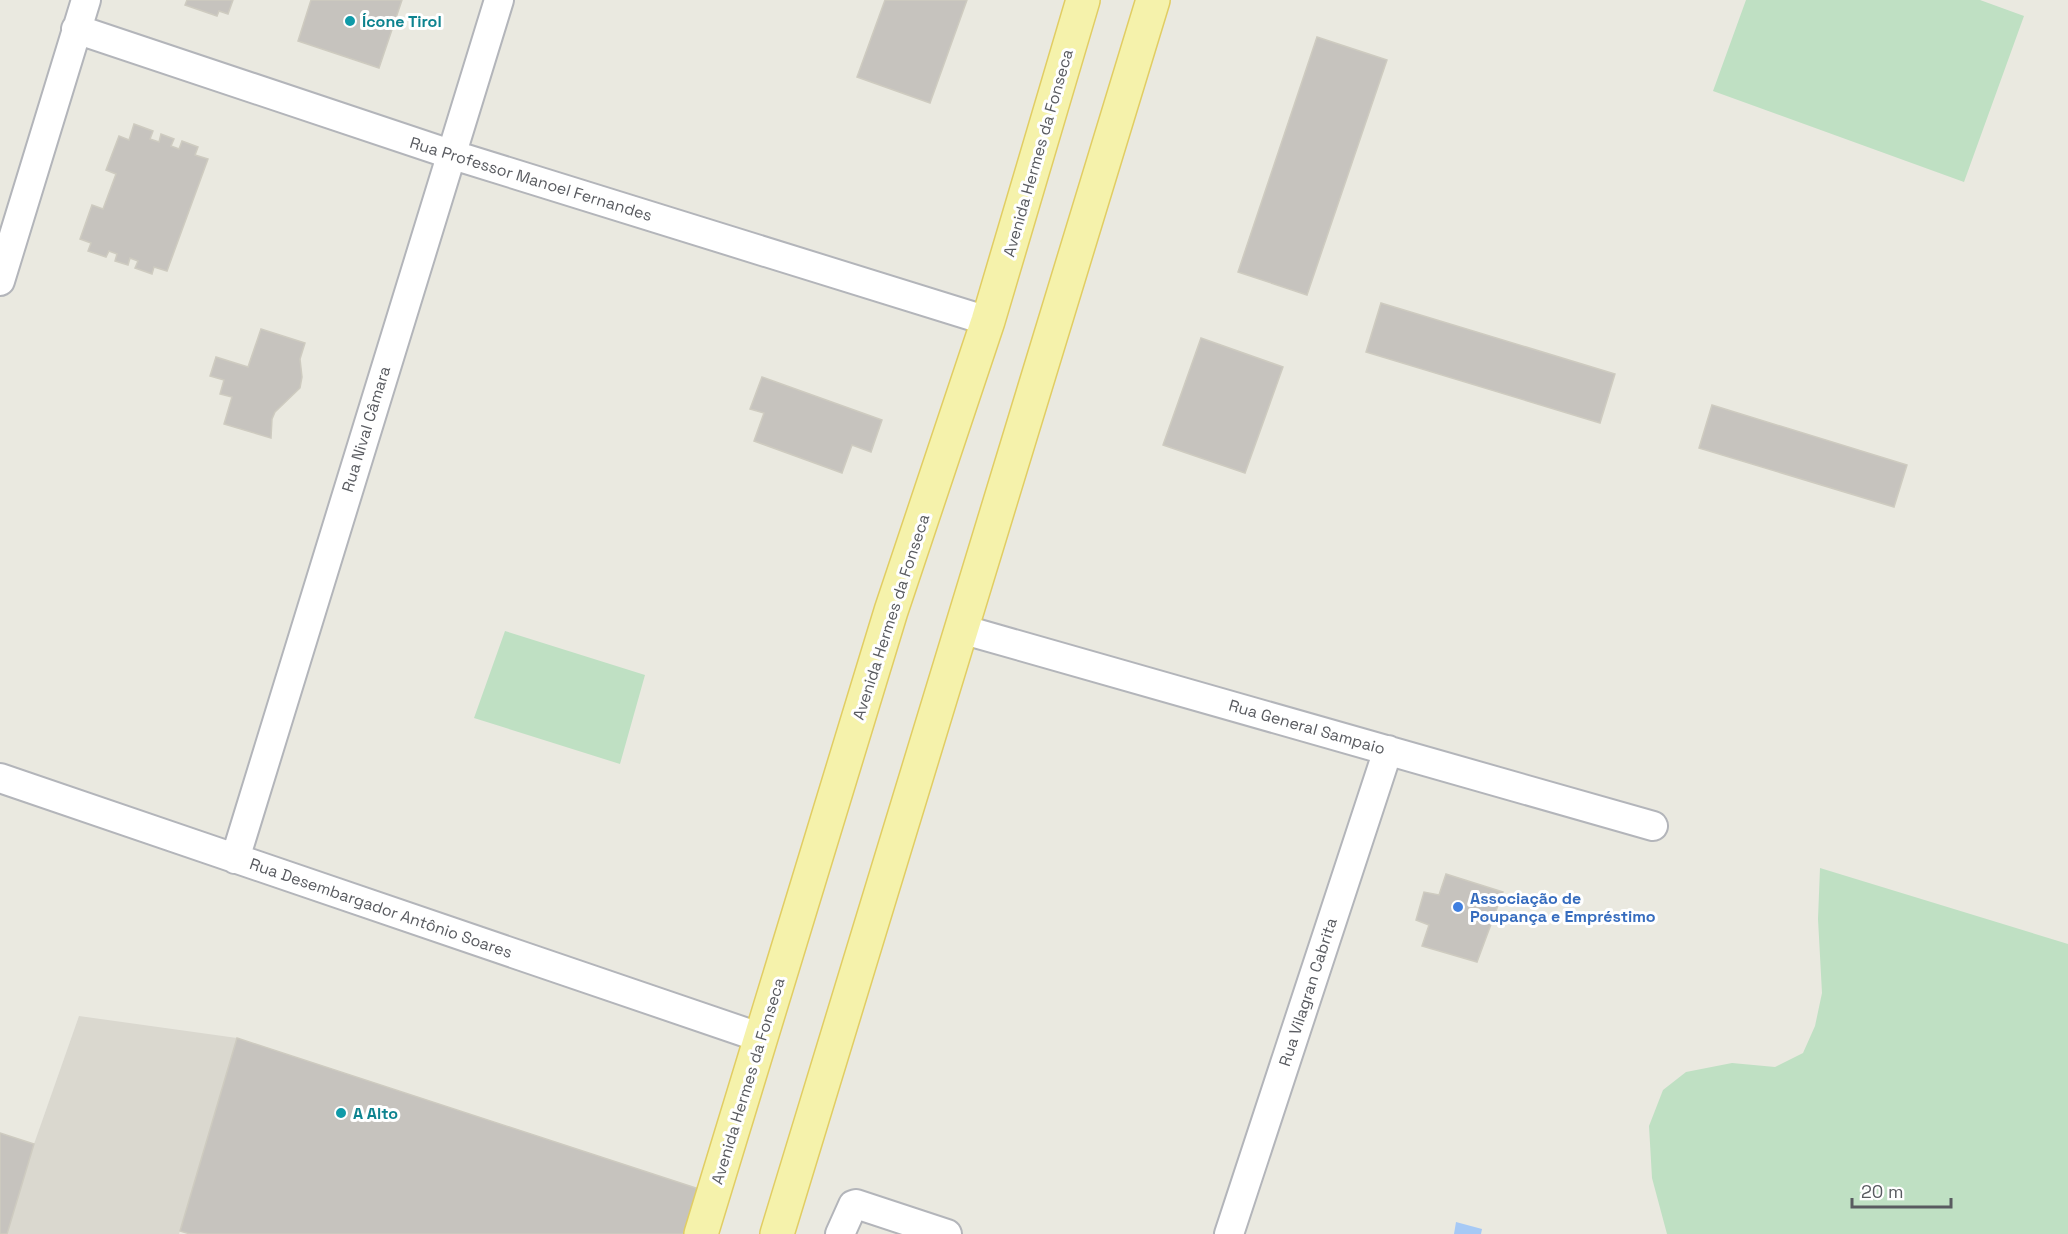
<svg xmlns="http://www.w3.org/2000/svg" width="2068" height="1234" viewBox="0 0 2068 1234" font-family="'Space Grotesk',sans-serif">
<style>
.education{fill:#dad8cf}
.green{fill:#bfe0c3}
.water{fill:#a6c9f5}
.building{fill:#c6c3be;stroke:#cecbc0;stroke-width:1.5}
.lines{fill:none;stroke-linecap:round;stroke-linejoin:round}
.minor-casing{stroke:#b3b5ba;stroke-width:32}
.primary-casing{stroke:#e1cd63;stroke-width:36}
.minor{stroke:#fff;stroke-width:28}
.primary{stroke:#f5f2ab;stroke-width:33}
.culture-dot{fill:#0f9aa8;stroke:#fff;stroke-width:2}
.shop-dot{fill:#3f7fe0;stroke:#fff;stroke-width:2}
.labels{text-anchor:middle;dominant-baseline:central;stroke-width:6;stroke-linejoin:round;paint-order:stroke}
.culture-label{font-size:16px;font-weight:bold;fill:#0d838f;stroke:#fff;text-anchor:start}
.street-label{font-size:16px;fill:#595b60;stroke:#fff}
.shop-label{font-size:16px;font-weight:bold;fill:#366cbe;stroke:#fff;text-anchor:start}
</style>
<rect width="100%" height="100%" fill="#eae9e0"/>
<!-- education -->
<path class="education" d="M79 1016 237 1038 179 1234H7L34 1144Z"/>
<!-- green -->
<path class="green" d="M1746 0H1980L2024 16 1964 182 1713 91Z
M505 631 645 675 620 764 474 718Z
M1820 868 2068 944V1234H1667L1652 1178 1649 1126 1663 1090 1686 1072 1732 1063 1775 1067 1803 1053 1815 1026 1822 993 1818 919Z"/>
<!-- water -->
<path class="water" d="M1456 1222 1482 1229 1481 1234H1454Z"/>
<!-- building -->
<path class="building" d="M187 0H233L228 14 219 11 217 16 185 5Z
M311 0H402L379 68 298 41Z
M885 0H967L930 103 857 77Z
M1317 37 1387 60 1307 295 1238 272Z
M134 124 153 131 150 139 159 142 161 134 174 139 171 146 179 149 182 141 198 147 195 155 208 159 167 271 154 267 152 274 135 268 138 261 130 258 128 265 115 261 117 254 109 251 106 257 88 251 91 243 80 239 92 205 103 209 116 174 106 170 119 136 129 140Z
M1381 303 1615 374 1600 423 1366 352Z
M261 329 305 343 300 359 302 377 300 388 275 412 272 419 271 438 224 424 232 397 220 394 224 380 210 376 216 357 248 367Z
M1201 338 1283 367 1245 473 1163 445Z
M762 377 882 420 871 452 852 445 842 473 754 441 764 413 750 409Z
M1712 405 1907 465 1894 507 1699 448Z
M1446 874 1503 892 1477 962 1422 946 1429 925 1416 920 1424 892 1439 895Z
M237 1038 699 1189 684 1234H190L180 1231Z
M0 1133 34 1144 7 1234H0Z"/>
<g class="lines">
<defs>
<path id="minor" d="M76 29 450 154 988 321
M0 281 86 0
M961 629 1653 826
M0 778 762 1038
M235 859 499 0
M840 1234 853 1205 856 1204 947 1234
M1229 1234 1388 750"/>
<path id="primary" d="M701 1234 891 611 988 321 1083 0
M777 1234 1153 0"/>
</defs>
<!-- minor casing -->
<use href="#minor" class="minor-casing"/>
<!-- primary casing -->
<use href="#primary" class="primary-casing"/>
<!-- minor -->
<use href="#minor" class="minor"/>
<!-- primary -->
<use href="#primary" class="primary"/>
</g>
<!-- markers -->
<g class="culture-dot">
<circle cx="350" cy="21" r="6"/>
<circle cx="341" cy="1113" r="6"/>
</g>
<circle class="shop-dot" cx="1458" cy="907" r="6"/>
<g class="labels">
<!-- culture labels -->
<g class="culture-label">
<text x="362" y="21">Ícone Tirol</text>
<text x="353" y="1113">A Alto</text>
</g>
<!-- street labels -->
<g class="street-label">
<text transform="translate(1038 153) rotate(-74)">Avenida Hermes da Fonseca</text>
<text transform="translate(531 179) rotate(17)">Rua Professor Manoel Fernandes</text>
<text transform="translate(366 429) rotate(-73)">Rua Nival Câmara</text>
<text transform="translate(891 617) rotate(-72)">Avenida Hermes da Fonseca</text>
<text transform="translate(1307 727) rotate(16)">Rua General Sampaio</text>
<text transform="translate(381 908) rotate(19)">Rua Desembargador Antônio Soares</text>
<text transform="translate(1308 992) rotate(-72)">Rua Vilagran Cabrita</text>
<text transform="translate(748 1081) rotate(-73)">Avenida Hermes da Fonseca</text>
</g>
<!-- shop labels -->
<g class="shop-label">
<text x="1470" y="898">Associação de<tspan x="1470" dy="18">Poupança e Empréstimo</tspan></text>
</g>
</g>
<!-- scale -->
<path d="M1852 1198v9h99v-9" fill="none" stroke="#595b60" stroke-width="3"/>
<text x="1861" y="1198" font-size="18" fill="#595b60" stroke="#ffffff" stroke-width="4.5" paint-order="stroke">20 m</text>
</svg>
